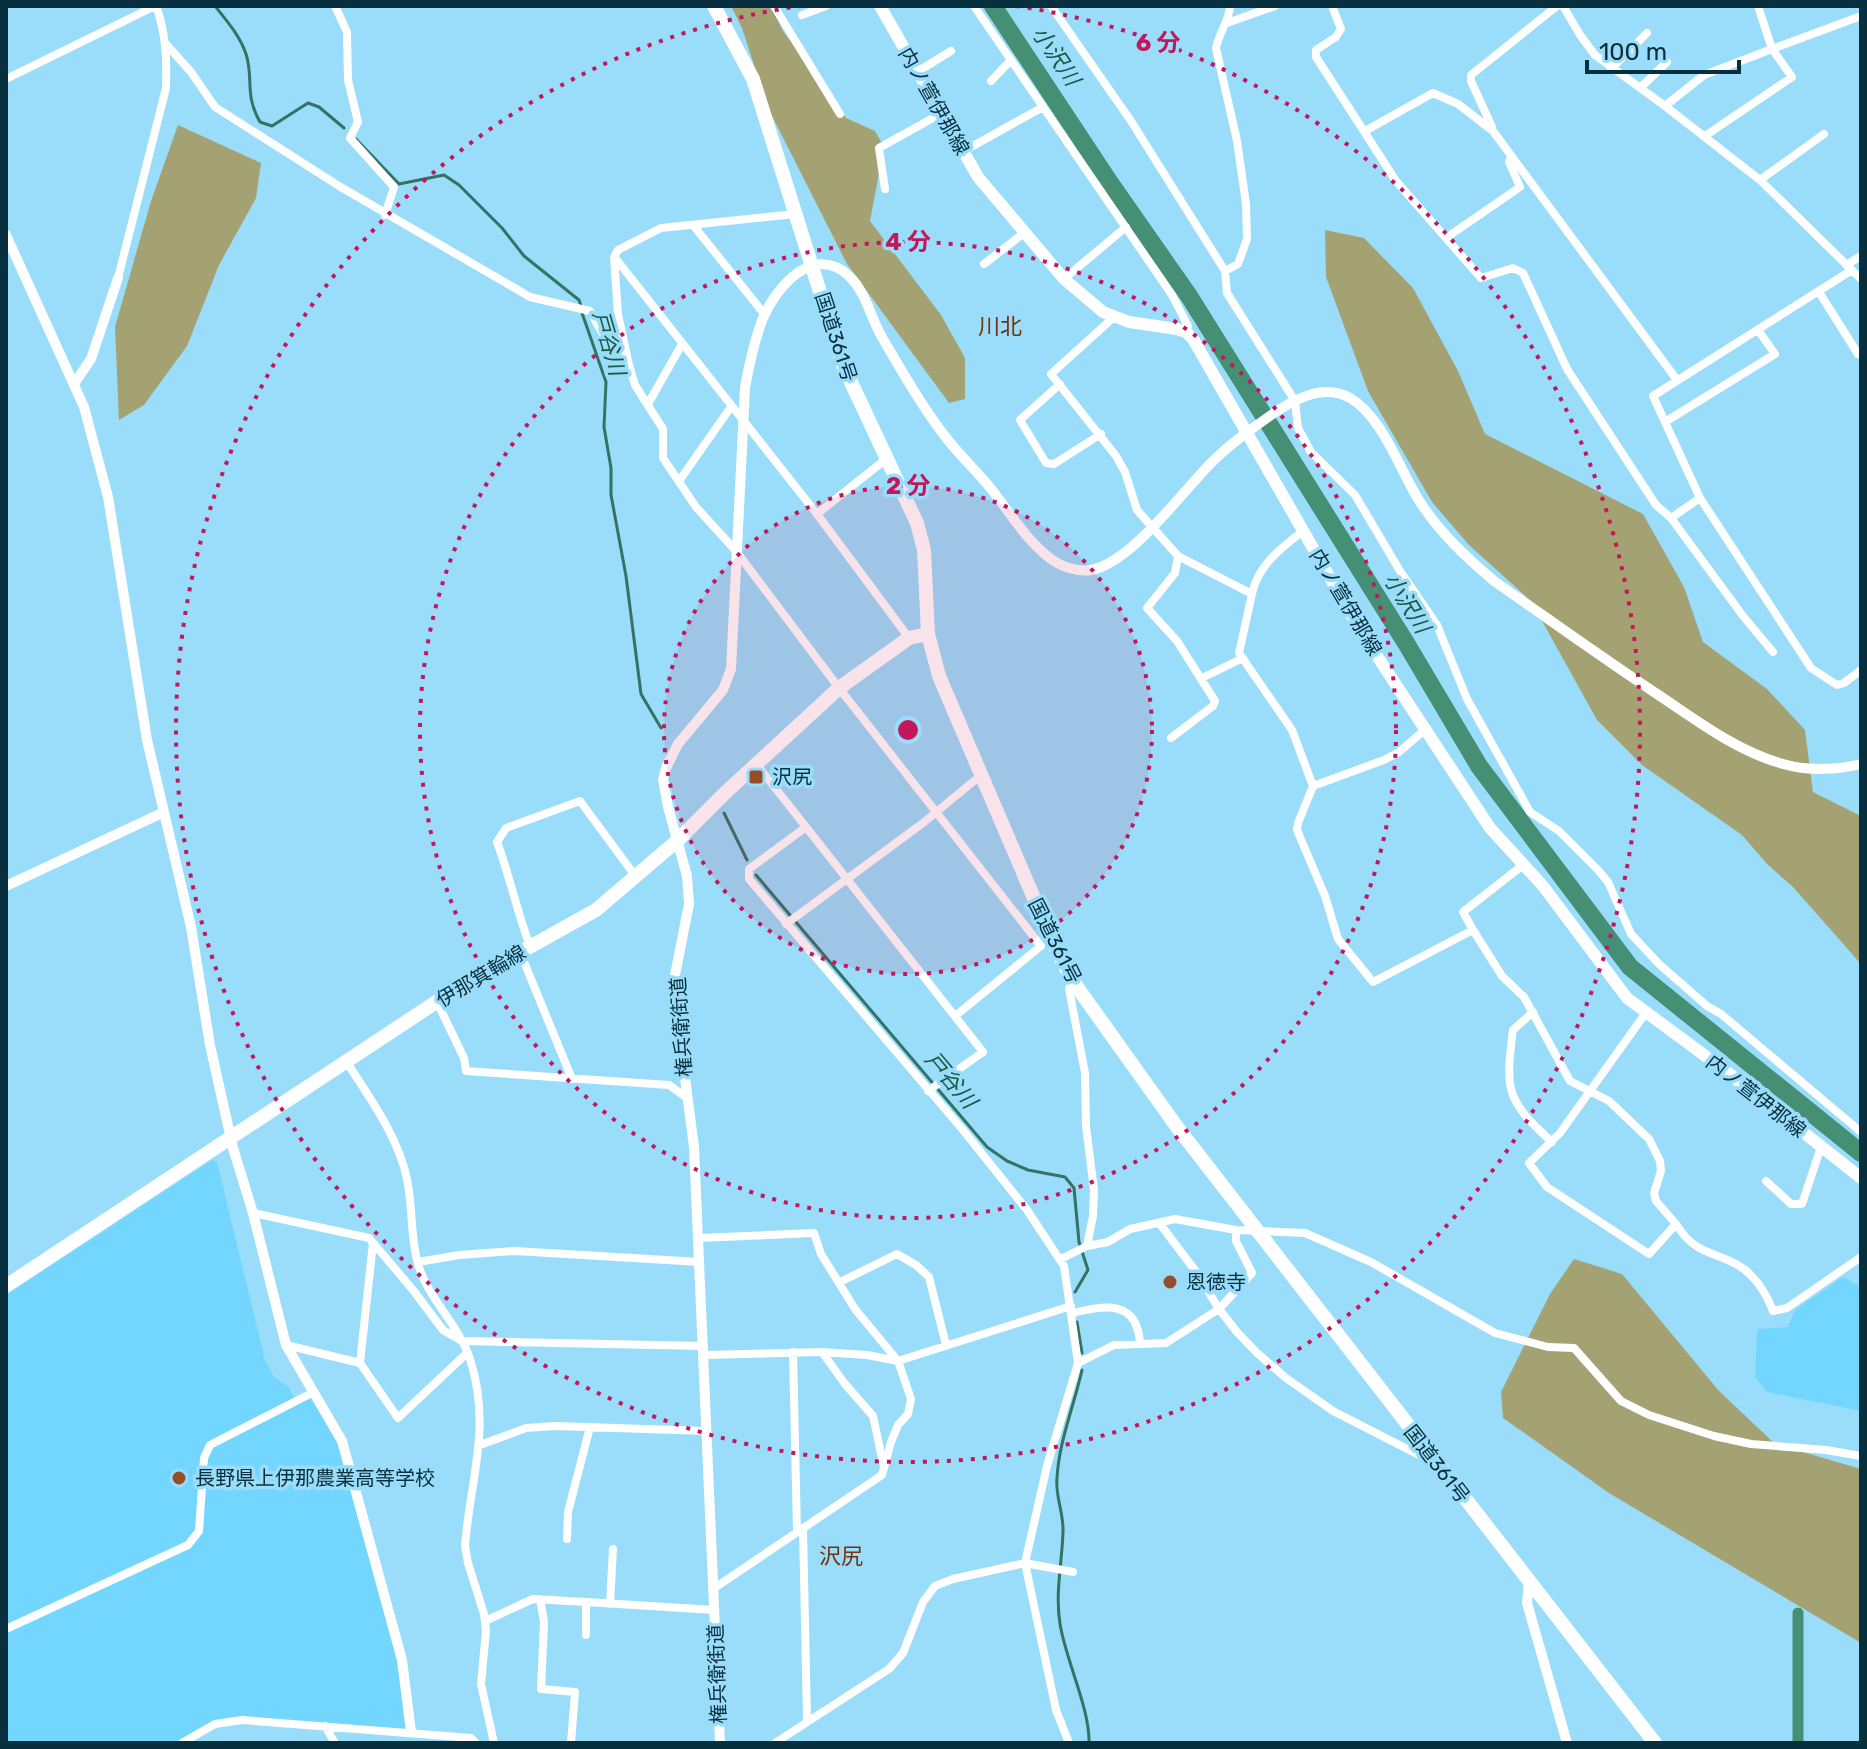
<svg xmlns="http://www.w3.org/2000/svg" width="1867" height="1749" viewBox="0 0 1867 1749" font-family="Rubik,'Noto Sans JP',sans-serif">
<style>
.built{fill:#73d6fe}
.green{fill:#a4a272}
.lines{fill:none;stroke-linecap:round;stroke-linejoin:round}
.stream{stroke:#337364;stroke-width:3}
.canal{stroke:#459074;stroke-width:11}
.river{stroke:#459074;stroke-width:18}
.minor{stroke:#fff;stroke-width:8}
.tertiary{stroke:#fff;stroke-width:10}
.secondary{stroke:#fff;stroke-width:12}
.primary{stroke:#fff;stroke-width:14}
.trunk{stroke:#fff;stroke-width:14}
.ring{fill:none;stroke:#c2185b;stroke-width:4;stroke-dasharray:4 8}
.poi-dot{fill:#954e28;stroke:#9addfa;stroke-width:3}
.labels{text-anchor:middle;dominant-baseline:central;stroke-width:7;stroke-linejoin:round;paint-order:stroke}
.street-label{font-size:20px;fill:#082f3d;stroke:#9addfa}
.poi-label{font-size:20px;fill:#082f3d;stroke:#9addfa;text-anchor:start}
.water-label{font-size:22px;font-style:italic;fill:#1c5743;stroke:#9addfa}
.neighbourhood-label{font-size:22px;fill:#71320d;stroke:#9addfa}
.centre{fill:#c2185b;stroke:#9addfa;stroke-width:4}
.ring-label{font-size:24px;text-anchor:middle;font-weight:bold;fill:#c2185b;stroke:#9addfa;stroke-width:7;stroke-linejoin:round;paint-order:stroke}
</style>
<rect width="100%" height="100%" fill="#9addfa"/>
<!-- built -->
<path class="built" d="M212 1160 217 1162 265 1360 274 1377 289 1387 295 1401 314 1392 342 1441 402 1660 411 1732 230 1720 182 1743H6V1295Z
M1843 1277 1861 1287V1411L1767 1392 1755 1377 1757 1329 1788 1327 1795 1310Z"/>
<!-- green -->
<path class="green" d="M731 6H771L783 31 846 118 875 131 884 147 870 221 941 315 965 358V399L949 403 847 264 768 108 742 28Z
M178 125 261 163 256 198 219 265 187 346 144 405 119 420 115 327 151 201Z
M1325 230 1364 238 1413 288 1458 371 1485 434 1643 514 1684 587 1703 642 1767 689 1805 730 1813 792 1861 816V964L1793 887 1767 864 1742 835 1642 765 1597 720 1531 601 1469 545 1432 502 1368 391 1326 277Z
M1574 1259 1622 1274 1719 1391 1775 1444 1861 1469V1643L1609 1493 1503 1418 1501 1392 1550 1294Z"/>
<g class="lines">
<!-- stream -->
<path class="stream" d="M215 6C227 21 240 36 246 54 254 79 244 94 260 122L272 126 308 103 319 107 344 128
M356 139 399 184 444 175 459 185 502 228 524 256 579 300 581 306
M582 313 606 382 604 427 611 468V495L626 576 641 694 661 728
M724 813 747 860
M756 875 987 1147 1007 1161 1028 1170 1065 1177 1074 1188 1079 1242 1088 1270 1075 1292
M1077 1322 1082 1353
M1082 1370C1074 1406 1059 1441 1057 1478 1055 1496 1064 1514 1063 1532 1062 1563 1055 1593 1060 1624 1066 1661 1090 1709 1089 1743"/>
<!-- canal -->
<path class="canal" d="M1798 1743V1613"/>
<!-- river -->
<path class="river" d="M993 6 1110 183 1189 296 1406 643 1479 766 1630 967 1861 1153"/>
<!-- minor -->
<path class="minor" d="M335 6 347 32 348 80 358 122 350 138 394 187 385 215
M774 6 840 114
M974 6 1172 295 1188 326 1186 332
M1051 6 1131 121 1225 271 1227 293 1295 401 1298 428 1311 452 1355 495 1400 571 1437 625 1467 699 1530 812 1559 831 1598 870 1608 882 1631 934 1659 964 1707 1006 1721 1014 1861 1132
M1332 6 1341 29 1336 37 1316 50V57L1396 181 1481 278 1513 268 1523 273 1567 369 1656 505 1671 518 1700 498
M1563 6 1580 35 1595 55 1665 106 1760 180 1861 279
M1758 6 1772 49 1861 16
M802 15 826 6
M1227 23 1275 6
M166 44 191 72 215 107 339 186 530 297 590 311 608 343 629 364
M1611 69 1647 33
M917 72 951 51
M6 79 155 6
M991 81 1011 60
M1640 88 1667 62
M1665 106 1704 75 1772 49 1792 77 1705 136
M1492 127 1471 81V75L1557 6
M1365 131 1433 93 1458 104 1493 131 1677 380
M964 151 1043 107
M1760 180 1824 134
M885 189 879 148 942 113
M796 214 661 228 618 250 614 257 618 314 629 365 635 385 663 429V458L696 507 736 551 839 688 1041 946 955 1016
M693 225 765 315
M1446 238 1520 187 1509 162 1511 156
M616 259 817 514 909 638
M984 264 1024 233
M1846 265 1861 256
M1852 270 1653 396 1700 498 1811 668 1837 685 1844 683 1861 670
M1225 271 1238 264 1247 239 1246 204 1237 141 1216 48C1219 33 1229 21 1230 6
M118 278 166 88C167 59 166 33 156 6
M1064 279 1126 227
M1819 292 1858 354 1861 352
M1114 317 1051 374 1116 456 1125 472 1137 510 1178 556 1175 573 1147 608 1177 641 1215 701 1213 706 1171 738
M1060 384 1020 420 1046 463 1054 464 1101 434
M648 404 682 344
M1665 422 1775 354 1758 330
M679 481 731 407
M817 514 886 459
M1671 518 1743 616 1773 652
M1178 556 1252 594 1239 653 1292 730 1313 786
M1252 594C1258 565 1281 548 1304 530
M1202 678 1243 658
M1427 728 1399 752 1384 760 1313 786 1298 823 1297 830 1325 896 1338 939 1373 982 1473 930 1502 976 1524 997 1570 1081 1609 1101 1649 1139 1660 1161 1661 1171 1654 1193 1656 1201 1676 1224
M757 765 806 827 749 869V879L963 1130 1027 1210 1064 1266 1078 1363 1047 1466 1025 1563 1056 1710 1069 1743
M806 827 983 1052 928 1091
M786 924 923 823 980 776
M1473 930 1463 912 1523 865
M530 946C517 912 510 877 497 842L506 828 580 801 636 877
M520 952 572 1079
M1072 980 1069 989 1085 1073 1086 1126 1094 1190 1093 1216 1087 1246
M437 1002 464 1058 466 1071 669 1085 687 1098
M1533 1012 1513 1030C1505 1091 1506 1100 1552 1142
M1645 1014 1560 1133 1529 1163 1547 1187 1649 1254 1676 1224C1697 1258 1717 1250 1744 1269 1758 1280 1767 1295 1773 1311L1787 1308 1861 1257
M346 1061C369 1097 398 1136 407 1179 413 1207 410 1236 418 1264 428 1299 459 1325 470 1359 492 1427 470 1480 465 1546L468 1563 484 1614 486 1631 481 1684 494 1743
M1766 1181 1791 1204H1802L1821 1147
M253 1213 369 1238 413 1290 443 1330 462 1341 704 1346
M1160 1224 1197 1273 1219 1309 1237 1332 1256 1352 1286 1378 1333 1411 1419 1455 1429 1454
M699 1238 814 1233 821 1254 855 1309 898 1361 911 1399 908 1414 898 1425 891 1442 882 1475 713 1589
M1061 1259 1087 1246 1108 1242 1130 1229 1175 1219 1236 1230 1305 1233 1371 1262 1495 1333 1548 1347 1574 1348 1621 1401 1649 1415 1714 1436 1751 1444 1826 1450 1861 1456
M418 1262 459 1255 515 1251 700 1262
M840 1282 897 1254 916 1265 929 1277 946 1345
M1072 1313C1103 1306 1137 1298 1140 1343
M286 1345 360 1363 398 1418 467 1353
M793 1352 797 1532
M822 1352 845 1384 873 1416 883 1463
M704 1355 822 1352 867 1355 898 1361 1071 1306
M360 1363 373 1243
M1078 1363 1114 1345 1166 1343 1219 1309 1252 1273 1236 1241V1230
M480 1445 526 1428 554 1426 707 1431
M803 1528 807 1720
M567 1539 568 1512 590 1427
M540 1599 544 1622 541 1689 575 1692 571 1743
M610 1604 613 1549
M485 1621 533 1599 586 1602
M6 1629 188 1545 199 1531 204 1458 210 1445 314 1392
M586 1635V1602L714 1610
M325 1726 335 1743
M182 1743 215 1724 242 1720 471 1738 476 1743
M775 1743 889 1669 903 1653 923 1602 935 1586 953 1579 1025 1563 1073 1572"/>
<!-- tertiary -->
<path class="tertiary" d="M6 235 84 407 108 497 147 740 191 927 210 1045 233 1148 253 1213 286 1345 342 1441 402 1660 411 1732
M74 384 91 359 118 278
M6 886 162 813
M1529 1583 1527 1603 1567 1743
M720 1743 694 1147 675 1001V975L689 904 687 876 668 807 663 779 666 768 678 744 723 690 731 669 745 388C749 365 754 341 763 318 777 286 814 243 849 276 866 292 871 319 883 339 901 370 919 402 941 431 956 452 976 470 992 490 1010 513 1027 541 1051 559 1062 567 1077 572 1091 570 1131 563 1182 492 1211 463 1231 443 1254 427 1277 411 1299 397 1325 384 1350 398 1383 417 1400 471 1420 502 1440 533 1467 558 1494 581 1550 620 1604 659 1660 696 1699 722 1737 751 1783 764 1808 771 1836 770 1861 764"/>
<!-- secondary -->
<path class="secondary" d="M880 6 978 177 1064 279 1103 312 1129 322 1177 329 1186 332 1193 339 1360 630 1490 828 1543 886 1627 998 1731 1075 1861 1178"/>
<!-- primary -->
<path class="primary" d="M6 1286 465 983 596 910 678 840 725 793 839 688 909 638 928 634"/>
<!-- trunk -->
<path class="trunk" d="M714 6 753 79 843 365 917 523 924 550 928 634 939 676 1054 945 1072 980 1177 1127 1655 1743"/>
</g>
<!-- distance rings -->
<circle cx="908" cy="730" r="244" fill="#c2185b" fill-opacity=".12"/>
<g class="ring">
<circle cx="908" cy="730" r="244"/>
<circle cx="908" cy="730" r="488"/>
<path d="M1016 6A732 732 0 1 1 800 6"/>
</g>
<!-- markers -->
<g class="poi-dot">
<rect x="748" y="769" width="16" height="16" rx="4"/>
<circle cx="1170" cy="1282" r="8"/>
<circle cx="179" cy="1478" r="8"/>
</g>
<g class="labels">
<!-- street labels -->
<g class="street-label">
<text transform="translate(934 101) rotate(60)">内ノ萱伊那線</text>
<text transform="translate(836 337) rotate(72)">国道361号</text>
<text transform="translate(1346 602) rotate(59)">内ノ萱伊那線</text>
<text transform="translate(1055 941) rotate(63)">国道361号</text>
<text transform="translate(481 976) rotate(-31)">伊那箕輪線</text>
<text transform="translate(681 1027) rotate(-94)">権兵衛街道</text>
<text transform="translate(1756 1096) rotate(38)">内ノ萱伊那線</text>
<text transform="translate(1437 1464) rotate(52)">国道361号</text>
<text transform="translate(717 1674) rotate(-92)">権兵衛街道</text>
</g>
<!-- poi labels -->
<g class="poi-label">
<text x="772" y="777">沢尻</text>
<text x="1186" y="1282">恩徳寺</text>
<text x="195" y="1478">長野県上伊那農業高等学校</text>
</g>
<!-- water labels -->
<g class="water-label">
<text transform="translate(1056 56) rotate(56)">小沢川</text>
<text transform="translate(609 343) rotate(74)">戸谷川</text>
<text transform="translate(1407 603) rotate(58)">小沢川</text>
<text transform="translate(951 1080) rotate(50)">戸谷川</text>
</g>
<!-- neighbourhood labels -->
<g class="neighbourhood-label">
<text x="1000" y="326">川北</text>
<text x="841" y="1556">沢尻</text>
</g>
</g>
<circle cx="908" cy="730" r="12" class="centre"/>
<g class="ring-label">
<text x="1158" y="51">6 分</text>
<text x="908" y="250">4 分</text>
<text x="908" y="494">2 分</text>
</g>
<!-- border -->
<rect width="1867" height="1749" fill="none" stroke="#082f3d" stroke-width="16"/>
<!-- scale -->
<path d="M1587 60v12h152v-12" fill="none" stroke="#082f3d" stroke-width="4"/>
<text x="1599" y="60" font-size="24" fill="#082f3d" stroke="#9addfa" stroke-width="6" paint-order="stroke">100 m</text>
</svg>
